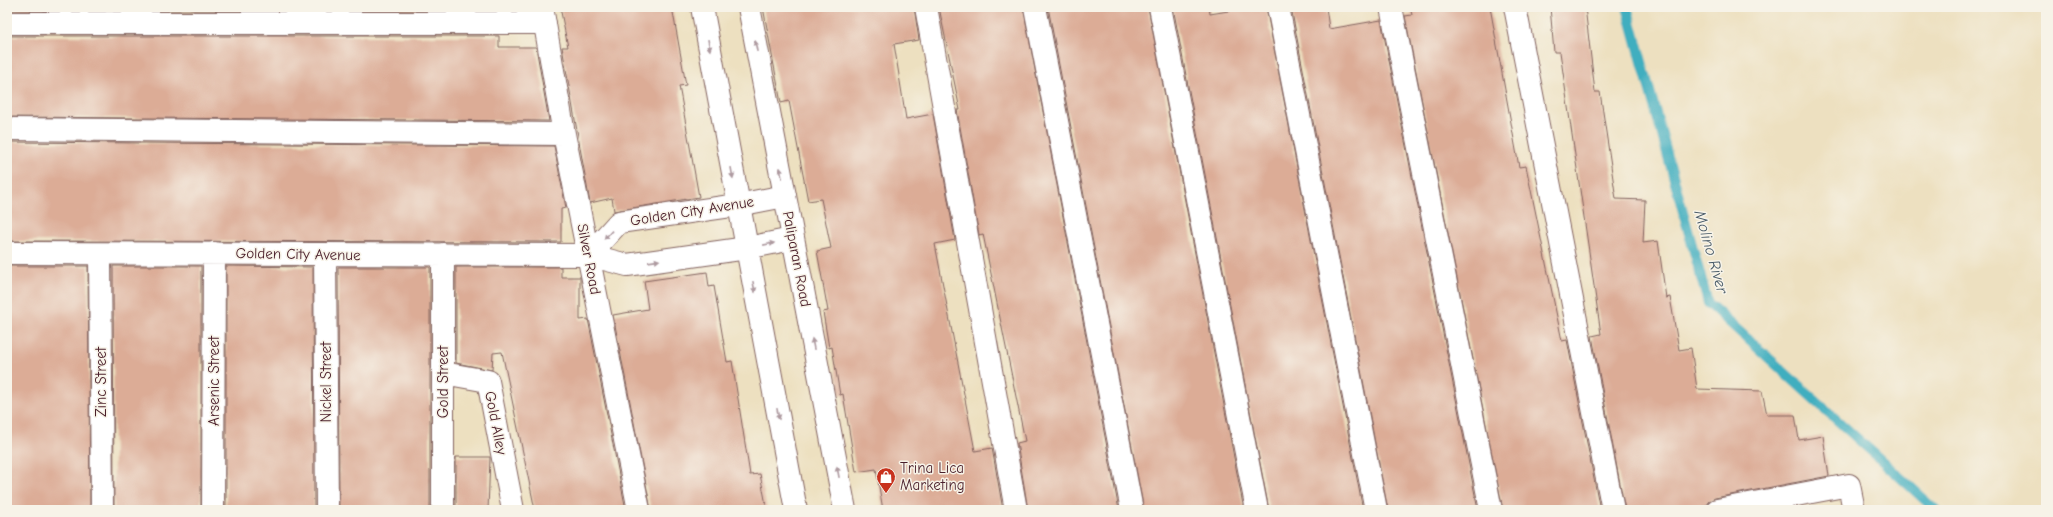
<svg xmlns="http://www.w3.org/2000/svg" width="2053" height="517" viewBox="0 0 2053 517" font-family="'Comic Neue',sans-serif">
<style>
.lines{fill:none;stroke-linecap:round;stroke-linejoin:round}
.stream{stroke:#41aebf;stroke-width:10}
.building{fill:#dcac96}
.minor-casing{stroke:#83635f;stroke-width:24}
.primary-casing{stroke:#83635f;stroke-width:24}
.minor{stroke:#fff;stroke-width:22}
.primary{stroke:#fff;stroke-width:22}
.oneway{fill:#ae9aa0}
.labels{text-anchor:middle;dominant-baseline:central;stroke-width:3;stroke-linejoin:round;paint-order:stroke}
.street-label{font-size:15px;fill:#4a1f2b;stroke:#f7f3e8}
.poi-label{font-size:15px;fill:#4a1f2b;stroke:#f7f3e8;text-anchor:start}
.water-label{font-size:16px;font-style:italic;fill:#465866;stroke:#f7f3e8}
</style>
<rect width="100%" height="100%" fill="#f7f3e8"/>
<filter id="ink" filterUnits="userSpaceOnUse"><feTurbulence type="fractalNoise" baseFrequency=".025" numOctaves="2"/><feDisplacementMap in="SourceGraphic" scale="8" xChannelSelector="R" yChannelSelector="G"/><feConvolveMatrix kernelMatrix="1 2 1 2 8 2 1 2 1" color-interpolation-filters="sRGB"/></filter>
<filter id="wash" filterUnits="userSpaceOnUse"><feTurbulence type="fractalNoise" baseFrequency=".012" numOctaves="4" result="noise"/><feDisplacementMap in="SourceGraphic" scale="16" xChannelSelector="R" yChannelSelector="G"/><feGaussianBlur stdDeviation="0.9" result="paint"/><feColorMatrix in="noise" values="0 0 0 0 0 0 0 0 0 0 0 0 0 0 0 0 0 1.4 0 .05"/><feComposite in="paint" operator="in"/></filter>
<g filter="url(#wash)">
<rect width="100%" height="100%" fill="#ede0c0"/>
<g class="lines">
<!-- stream -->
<path class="stream" d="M1627 7 1708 303 1936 510"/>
</g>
<g id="blocks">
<!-- building -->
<path class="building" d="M7 7H499V10H7Z
M560 7H672L686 85 679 86 699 197 614 211 612 198 590 203 562 47H568Z
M763 7H914L919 40 894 44 906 119 933 114 955 240 935 244 975 451 992 448 1003 510H883L876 469 856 472 843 394 840 395 832 347 829 348 823 312 828 311 817 251 831 248 821 199 808 201 789 101 781 103Z
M939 7H1023L1119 510H1028L1017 443 1025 441 983 234 979 235 957 110H960Z
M1048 7H1148L1244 510H1144Z
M1173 7H1209L1210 14 1253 7H1266L1363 510H1269Z
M1291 7H1326L1329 29 1381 20 1478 510H1388Z
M1410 7H1490L1519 167 1526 166 1562 341 1567 340 1600 510H1503L1405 16 1412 15Z
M1550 7H1585L1595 92H1600L1616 199 1645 200 1643 243 1658 241 1666 298 1670 297 1679 350 1691 348 1697 389 1762 391 1767 415H1795L1799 440 1823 436 1829 476 1715 498 1709 501 1705 506 1685 510H1625L1592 336 1601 334 1560 52H1554Z
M7 36H499V47H536L549 121 7 117Z
M7 142 554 146 566 208 561 209V242L7 241Z
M7 266H88L90 510H7Z
M113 266H201V510H114Z
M226 266 313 267 314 510H226Z
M338 267H430V510H339Z
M456 267H561V277H580V320L588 319 626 510H535L502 352 493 353 492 370 456 363Z
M707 272 709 287 714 286 727 362 732 361 750 475 760 474 767 510H651L613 315 648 309 644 281Z
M456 457H490L488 510H456Z"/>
</g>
</g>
<g filter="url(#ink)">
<use href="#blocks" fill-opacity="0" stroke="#83635f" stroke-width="1"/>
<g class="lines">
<defs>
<path id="minor" d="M542 7 564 134 639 510
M926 7 1016 510
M1035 7 1132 510
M1160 7 1257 510
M1278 7 1376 510
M1391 7 1491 510
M1515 7 1613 510
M7 23H545
M7 129 564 134
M7 253 589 255 627 265 747 248 792 239
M325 254 327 510
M443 254V510
M100 255 102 510
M589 255 619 222 738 205 785 196
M443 373 488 381 513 510
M213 510 214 253
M1717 510 1849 485 1854 510"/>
<path id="primary" d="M702 7 796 510
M749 7 845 510"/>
</defs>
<!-- minor casing -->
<use href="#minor" class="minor-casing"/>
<!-- primary casing -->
<use href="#primary" class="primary-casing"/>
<!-- minor -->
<use href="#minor" class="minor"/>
<!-- primary -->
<use href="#primary" class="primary"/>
</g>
<!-- one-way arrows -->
<defs><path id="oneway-solid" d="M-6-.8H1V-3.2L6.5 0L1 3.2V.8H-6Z"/></defs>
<g class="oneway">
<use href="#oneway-solid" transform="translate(709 45) rotate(80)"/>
<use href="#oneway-solid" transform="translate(756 46) rotate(-101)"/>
<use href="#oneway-solid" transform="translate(732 173) rotate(80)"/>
<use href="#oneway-solid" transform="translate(781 173) rotate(-101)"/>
<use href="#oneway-solid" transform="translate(608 235) rotate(133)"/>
<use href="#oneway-solid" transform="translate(769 244) rotate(-11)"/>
<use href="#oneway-solid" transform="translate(654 261) rotate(-8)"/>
<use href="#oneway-solid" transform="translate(754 287) rotate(79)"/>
<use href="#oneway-solid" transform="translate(813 344) rotate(-101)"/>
<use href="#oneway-solid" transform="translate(778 414) rotate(79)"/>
<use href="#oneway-solid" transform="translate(838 472) rotate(-101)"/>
</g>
</g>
<!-- icons -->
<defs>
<symbol id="shop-pin" viewBox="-11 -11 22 30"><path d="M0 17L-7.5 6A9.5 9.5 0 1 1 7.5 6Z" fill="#c8321e" stroke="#f7f3e8"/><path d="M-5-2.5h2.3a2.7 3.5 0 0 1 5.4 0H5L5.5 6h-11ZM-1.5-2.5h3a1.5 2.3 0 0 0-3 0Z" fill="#fff"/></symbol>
</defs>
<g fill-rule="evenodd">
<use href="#shop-pin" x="875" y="466" width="22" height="30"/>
</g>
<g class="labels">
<!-- street labels -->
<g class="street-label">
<text transform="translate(692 211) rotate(-9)">Golden City Avenue</text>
<text transform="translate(298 254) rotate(1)">Golden City Avenue</text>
<text transform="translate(589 259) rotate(79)">Silver Road</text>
<text transform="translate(797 259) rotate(79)">Paliparan Road</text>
<text transform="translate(214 381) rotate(-90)">Arsenic Street</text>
<text transform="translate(101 382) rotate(-90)">Zinc Street</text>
<text transform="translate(326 382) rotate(-90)">Nickel Street</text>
<text transform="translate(443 382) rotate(-90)">Gold Street</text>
<text transform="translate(496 423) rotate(79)">Gold Alley</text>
</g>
<!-- poi labels -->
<g class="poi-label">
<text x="900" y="468">Trina Lica<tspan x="900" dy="17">Marketing</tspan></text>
</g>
<!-- water labels -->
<g class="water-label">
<text transform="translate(1711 252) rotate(74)">Molino River</text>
</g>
</g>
<!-- margin -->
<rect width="2053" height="517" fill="none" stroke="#f7f3e8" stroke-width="24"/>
</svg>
